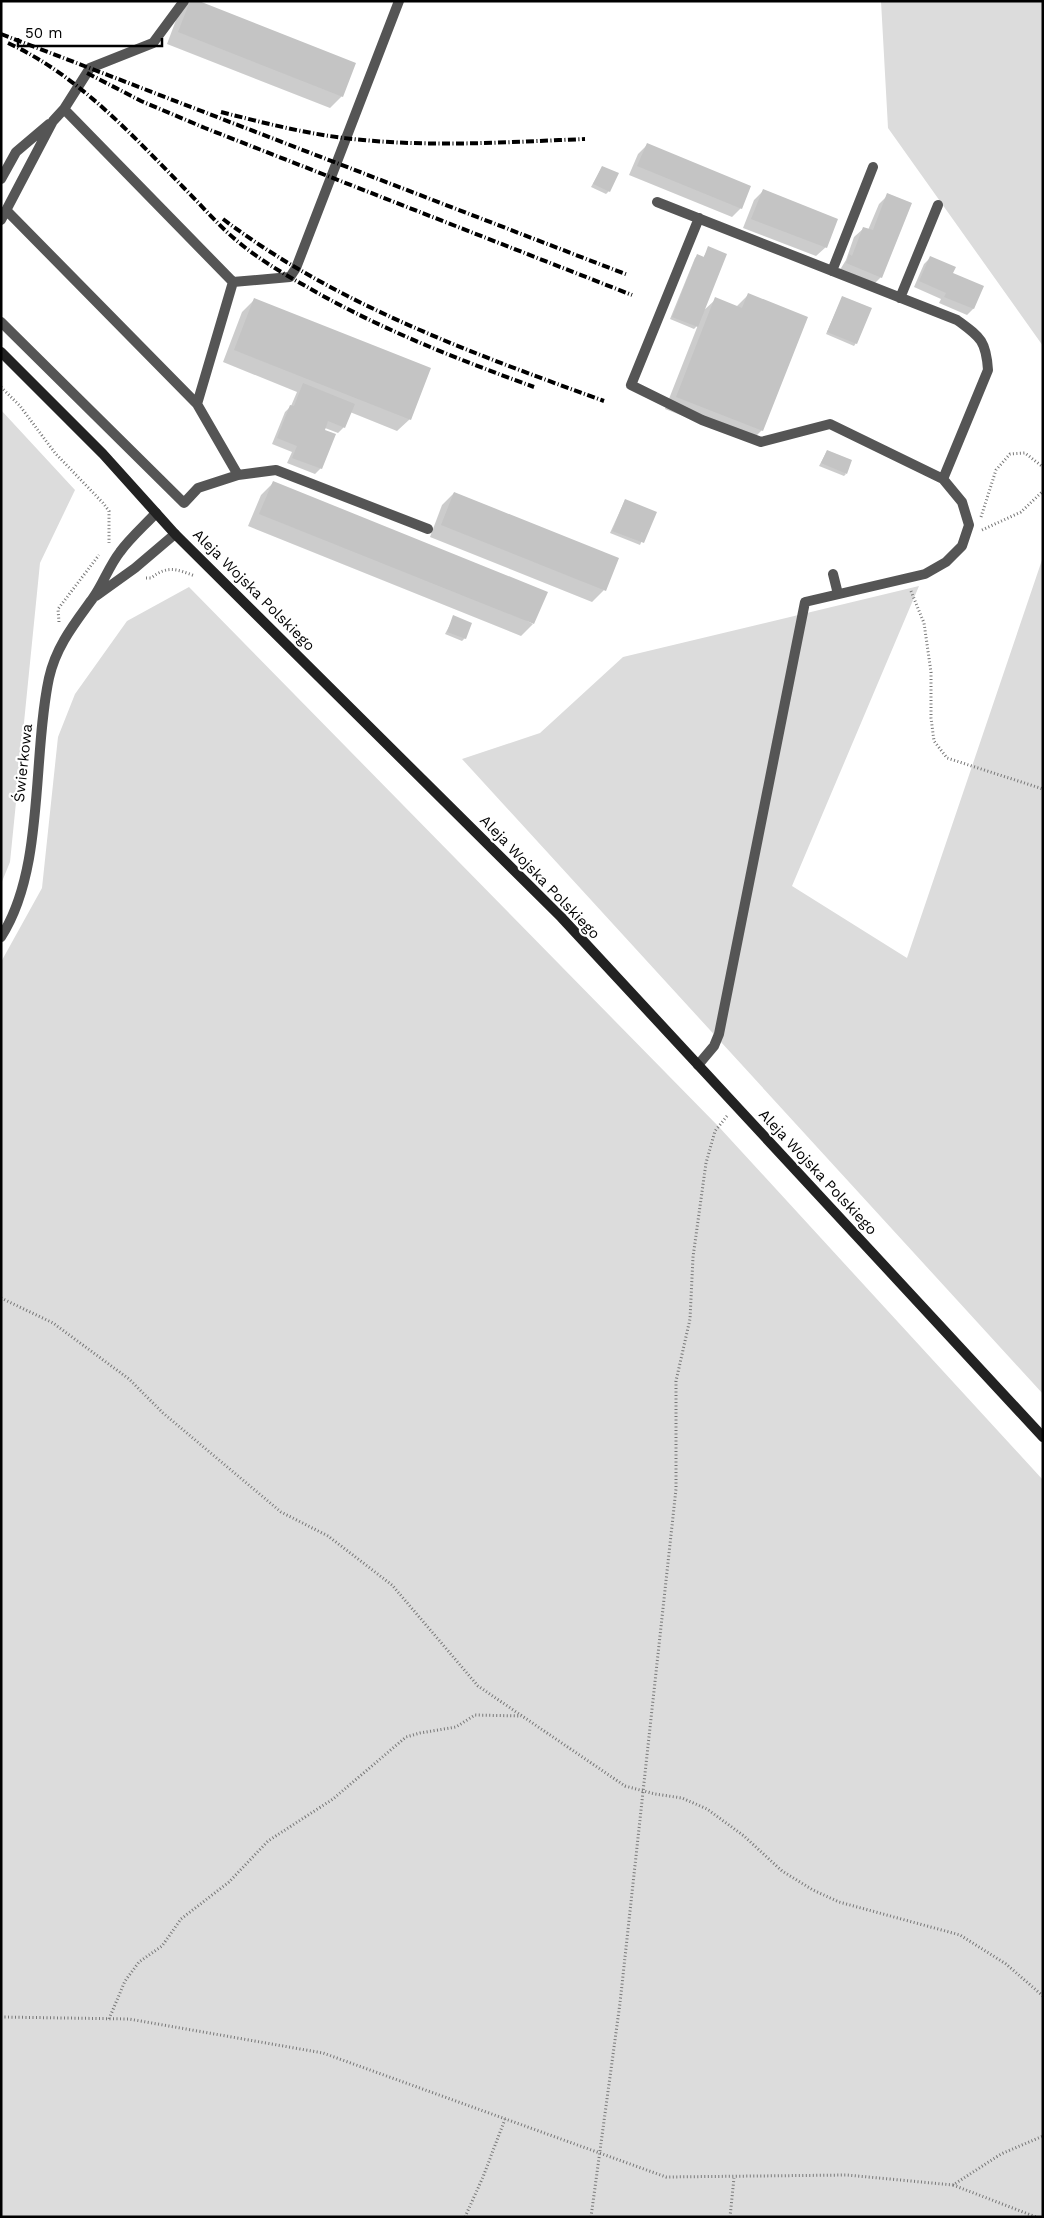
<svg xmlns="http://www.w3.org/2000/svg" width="1044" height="2218" viewBox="0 0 1044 2218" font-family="'Work Sans',sans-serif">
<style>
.green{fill:#dcdcdc}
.shadow{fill:#0003}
.building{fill:#c4c4c4}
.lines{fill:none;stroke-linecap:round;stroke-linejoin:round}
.path{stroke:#777;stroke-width:3;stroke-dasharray:1 2.5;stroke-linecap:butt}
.service{stroke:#555;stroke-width:10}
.minor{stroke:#555;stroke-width:10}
.secondary{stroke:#222;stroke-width:10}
.rail{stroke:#000;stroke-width:4;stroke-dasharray:8 2.5 1 2.5;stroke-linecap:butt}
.labels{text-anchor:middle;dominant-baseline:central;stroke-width:4.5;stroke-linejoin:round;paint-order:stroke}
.street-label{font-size:15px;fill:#000;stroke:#fff}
</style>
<rect width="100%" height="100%" fill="#fff"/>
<!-- green -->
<path class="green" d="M881 1H1043V346L888 128Z
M1 410 75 490 40 563 10 862 1 884Z
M1043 557V1394L462 759 540 733 623 657 919 586 792 886 907 958Z
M189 587 719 1127 1043 1480V2217H1V962L42 888 58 737 75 694 127 621Z"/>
<!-- shadow -->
<path class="shadow" d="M190 1H195L342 96 330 108 167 44 179 12Z
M647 145 741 208 732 217 629 175 638 154Z
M602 167 609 191 606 194 591 187Z
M763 191 826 247 816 256 743 228 754 200Z
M888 195 881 277 872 286 838 273 846 260 854 237 864 228 868 230 879 204Z
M709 247 702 312 716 299 736 307 749 294 762 430 750 442 665 409 698 325 694 329 670 319 695 258 697 256 703 258Z
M930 258 952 274 982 286 973 309 967 315 939 303 941 299 914 287 924 264Z
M842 298 856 343 854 346 826 334Z
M254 300 410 419 397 431 350 412 344 427 338 433 325 428 321 468 315 474 287 463 292 452 272 444 285 412 291 406 297 392 223 362 242 312Z
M827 451 846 474 844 476 819 466Z
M273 483 533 624 521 636 248 526 261 495Z
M454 493 604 590 592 602 430 537 442 505Z
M625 500 655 512 640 545 610 533Z
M454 617 465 638 462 641 445 634Z"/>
<!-- building -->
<path class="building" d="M190 1H199L356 63 343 97 178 32Z
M647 143 751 186 742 209 637 166Z
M602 166 619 173 610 192 593 184Z
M763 189 838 219 827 248 751 219Z
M887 193 912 203 882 278 846 263 849 254 852 256 863 227 873 230Z
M708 246 727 254 698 327 672 317 697 254 704 257Z
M930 256 956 267 953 273 984 286 974 309 944 297 946 293 919 281Z
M748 293 808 317 763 431 676 397 715 297 742 308Z
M842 296 872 308 857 344 827 332Z
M254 298 431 368 411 420 234 350Z
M303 383 355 404 345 428 328 421 325 430 336 434 322 469 292 458 297 446 277 438 290 405 294 406Z
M827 450 852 460 847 474 821 463Z
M273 481 548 592 534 624 259 514Z
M454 492 619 558 606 591 441 525Z
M625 499 657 512 644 543 612 531Z
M453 615 472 623 466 639 447 632Z"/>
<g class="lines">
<!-- path -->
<path class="path" d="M1 387 20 406 55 453 103 503 109 511V543
M981 517 996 470 1010 454 1025 453 1043 467
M982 530 1021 512 1043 491
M146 578H151C168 565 176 569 195 576
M911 591 924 623 931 672V718L934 741 947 758 1043 789
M59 622 58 609 99 555
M1 1298 53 1323 129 1379 163 1413 281 1512 328 1536 392 1585 478 1686 625 1786 655 1794 682 1798 707 1809 744 1836 782 1871 813 1890 839 1902 960 1935 1006 1964 1043 1996
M1 2017 129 2019 323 2053 666 2177 847 2175 953 2185 1001 2154 1043 2136
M109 2019 125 1981 139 1962 162 1946 181 1919 229 1882 268 1841 333 1799 406 1737 420 1733 456 1727 475 1715 521 1716
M953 2185 1036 2217
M465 2217 483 2177 505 2119
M591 2217 620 2003 676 1489V1381L690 1319 693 1257 706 1163 715 1131 727 1116
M730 2217 734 2178"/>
<!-- service -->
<path class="service" d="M64 109 233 282
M1 179 16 152 49 124
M657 202 957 320C980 337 986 340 988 370L943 479 962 502 969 525 962 546 946 562 925 574 805 602 719 1034 714 1046 698 1065
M7 211 197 404
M699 218 631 385 702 420 761 442 830 424 943 479
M1 220 53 121 64 109 90 68 153 43 184 1
M832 271 873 167
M900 298 938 205
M1 322 184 503 198 488 238 475 276 470 428 529
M238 475 197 404 233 282 290 277 296 268 399 1
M833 574 838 594"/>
<!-- minor -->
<path class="minor" d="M96 596 135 568 175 534
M1 937C45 869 32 757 49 678 56 646 75 623 93 598 103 584 109 566 120 552 130 538 144 526 156 513"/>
<!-- secondary -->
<path class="secondary" d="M1 352 103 454 175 534 561 917 1043 1437"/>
<!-- rail -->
<path class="rail" d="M1 34 628 275
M8 43C78 75 132 135 185 189 202 206 218 225 236 240 258 259 284 274 309 288 380 329 457 359 534 387
M87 73 141 101 205 128 632 295
M221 112C268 124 315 136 363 140 437 147 511 142 585 139
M223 219C337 305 472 353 604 401"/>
</g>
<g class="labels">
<!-- street labels -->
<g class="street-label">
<text transform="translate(254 590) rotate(45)">Aleja Wojska Polskiego</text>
<text transform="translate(23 763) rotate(-84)">Świerkowa</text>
<text transform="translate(540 877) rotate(46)">Aleja Wojska Polskiego</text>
<text transform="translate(818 1172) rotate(47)">Aleja Wojska Polskiego</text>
</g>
</g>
<!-- border -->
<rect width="1044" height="2218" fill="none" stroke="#000000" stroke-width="5"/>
<!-- scale -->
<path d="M18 38v8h144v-8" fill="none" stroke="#000000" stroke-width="2.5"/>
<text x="25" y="38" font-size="15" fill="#000000" stroke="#ffffff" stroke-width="4" paint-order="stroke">50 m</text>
</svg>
